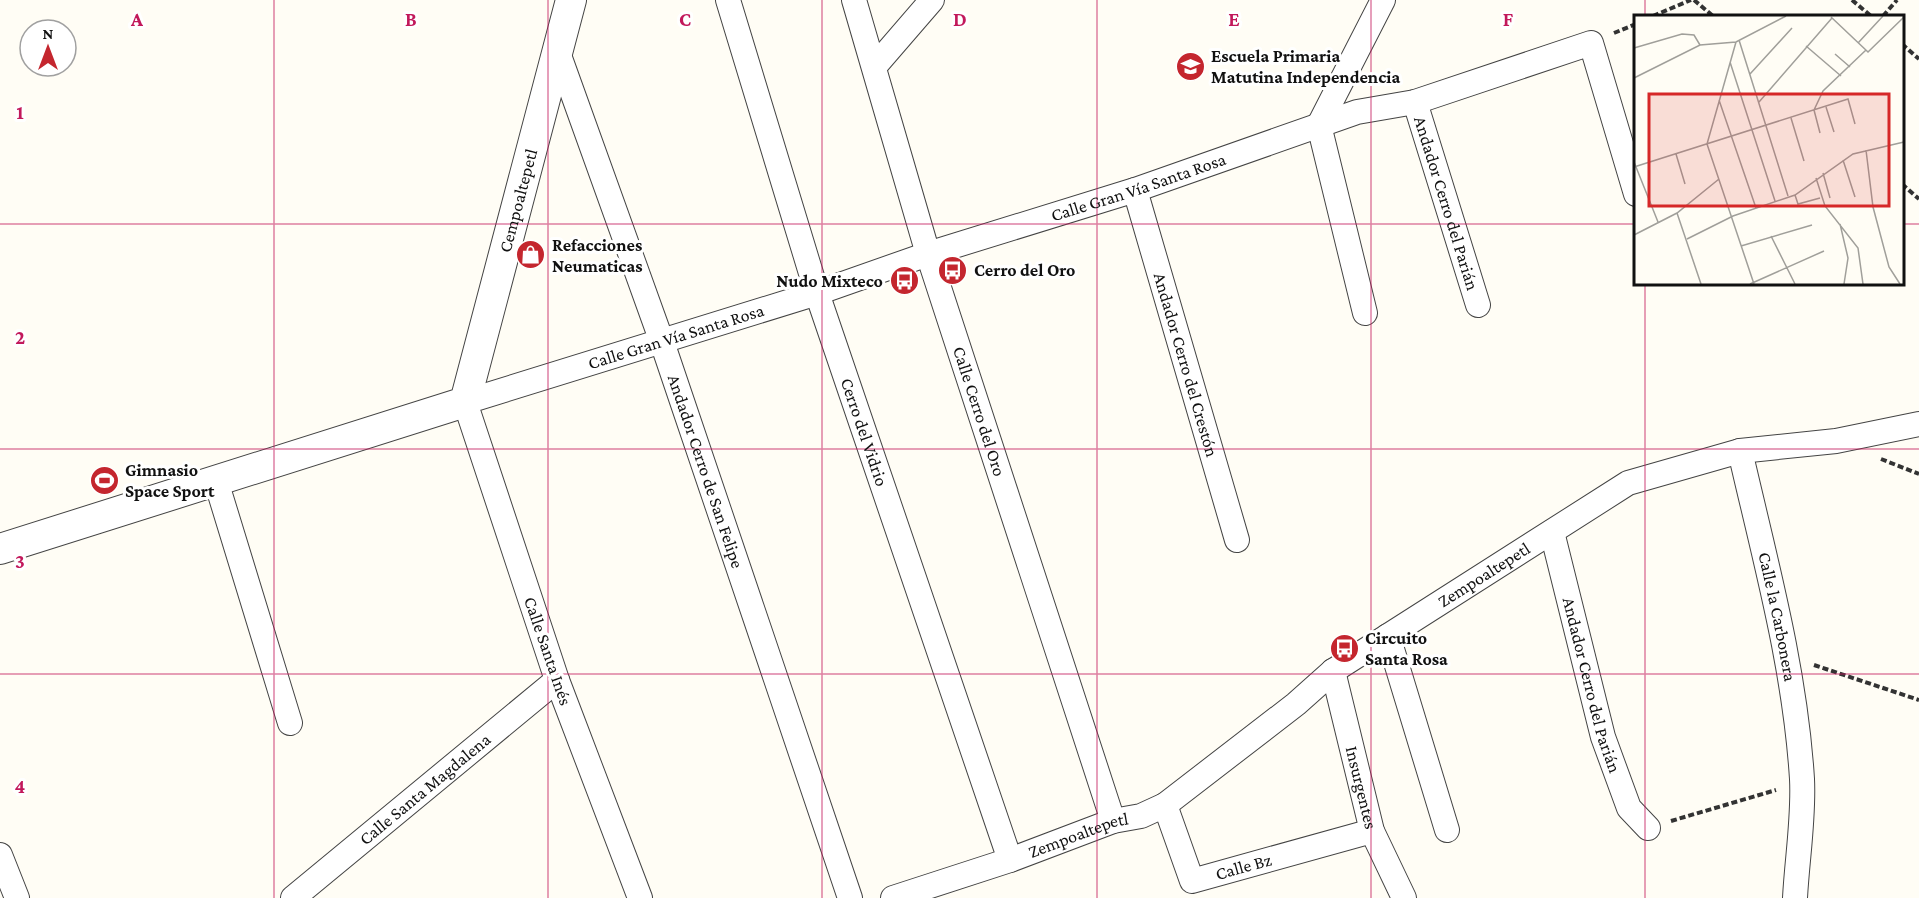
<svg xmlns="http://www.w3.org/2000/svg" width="1919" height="898" viewBox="0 0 1919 898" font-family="'Crimson Pro',serif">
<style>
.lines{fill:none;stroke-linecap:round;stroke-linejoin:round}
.minor-casing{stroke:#444;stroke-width:26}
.tertiary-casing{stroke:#444;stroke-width:32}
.path{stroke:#333;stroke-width:4;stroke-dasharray:6 3;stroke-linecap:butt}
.minor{stroke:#fff;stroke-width:24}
.tertiary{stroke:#fff;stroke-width:30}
.grid{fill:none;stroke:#c2185b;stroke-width:1.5;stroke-opacity:0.55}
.labels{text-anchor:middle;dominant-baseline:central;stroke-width:6;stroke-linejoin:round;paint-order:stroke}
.poi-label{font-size:18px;font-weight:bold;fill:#111;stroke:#fff;text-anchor:start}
.street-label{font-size:18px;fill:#111;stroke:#fff}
.inset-road{fill:none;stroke:#a09f9a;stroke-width:1.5}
.view{fill:#d62828;fill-opacity:0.15;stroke:#d62828;stroke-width:3}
.inset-edge{fill:none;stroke:#111;stroke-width:3}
.grid-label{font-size:20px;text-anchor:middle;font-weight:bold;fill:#c2185b;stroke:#fff;stroke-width:6;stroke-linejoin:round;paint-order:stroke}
</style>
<rect width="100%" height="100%" fill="#fffdf5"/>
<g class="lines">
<defs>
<g id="minor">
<path id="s1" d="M728 0 817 293 1010 860"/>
<path id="s2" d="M854 0 928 254 1113 821"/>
<path id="s3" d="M556 47 662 342 850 898"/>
<path d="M875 66 932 0"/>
<path id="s4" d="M1415 102 1478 305"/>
<path id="s5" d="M1135 190 1237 540"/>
<path d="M1365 313 1319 125 1383 0"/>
<path id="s6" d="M1740 451C1765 560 1795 667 1802 779 1804 818 1797 859 1795 898"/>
<path d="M216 481 290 723"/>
<path id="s7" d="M1552 532 1603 737 1629 808 1648 828"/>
<path d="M1388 636 1447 830"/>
<path id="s8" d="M1333 671 1372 831 1404 898"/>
<path id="s9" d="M1165 805 1192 881 1372 831"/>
<path d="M0 855 17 898"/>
<path id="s10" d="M293 898 557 680"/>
<path id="s11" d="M640 898 557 680 465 402 817 293 928 254 1135 190 1357 112 1415 102 1591 43 1636 194"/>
<path id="s12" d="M893 898 1010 860 1113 821 1141 816 1165 805 1296 704 1333 671 1628 483 1740 451 1836 441 1919 424"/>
</g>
<g id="tertiary">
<path id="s13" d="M0 549 465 402 571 0"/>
</g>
</defs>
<!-- minor casing -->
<use href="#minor" class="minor-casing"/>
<!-- tertiary casing -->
<use href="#tertiary" class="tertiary-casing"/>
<!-- path -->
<path class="path" d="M1694 0 1713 16
M1852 0 1871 16
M1653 16 1691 0
M1883 16 1897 0
M1614 33 1636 24
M1902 44 1919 59
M1902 184 1919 199
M1881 459 1919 474
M1814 665 1919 700
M1671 821 1776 790"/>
<!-- minor -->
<use href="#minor" class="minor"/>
<!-- tertiary -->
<use href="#tertiary" class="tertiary"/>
</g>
<!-- grid -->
<path class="grid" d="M274 0V898M548 0V898M822 0V898M1097 0V898M1371 0V898M1645 0V16M0 224H1636M1902 224H1919M1645 284V898M0 449H1919M0 674H1919"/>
<!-- icons -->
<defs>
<symbol id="school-disc" viewBox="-11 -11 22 22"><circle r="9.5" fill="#c4262e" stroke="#fff"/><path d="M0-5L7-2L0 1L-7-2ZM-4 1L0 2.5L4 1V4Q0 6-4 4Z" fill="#fff"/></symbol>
<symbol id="shop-disc" viewBox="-11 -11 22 22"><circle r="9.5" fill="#c4262e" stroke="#fff"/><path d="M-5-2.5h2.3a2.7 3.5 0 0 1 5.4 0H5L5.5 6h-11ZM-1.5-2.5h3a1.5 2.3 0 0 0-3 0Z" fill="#fff"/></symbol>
<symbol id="bus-disc" viewBox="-11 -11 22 22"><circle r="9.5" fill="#c4262e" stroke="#fff"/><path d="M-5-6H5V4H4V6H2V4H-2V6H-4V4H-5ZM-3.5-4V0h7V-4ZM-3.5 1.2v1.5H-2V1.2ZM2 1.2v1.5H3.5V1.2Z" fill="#fff"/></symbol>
<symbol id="stadium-disc" viewBox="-11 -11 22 22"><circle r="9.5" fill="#c4262e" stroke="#fff"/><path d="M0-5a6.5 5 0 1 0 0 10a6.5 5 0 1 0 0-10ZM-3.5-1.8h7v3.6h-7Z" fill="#fff"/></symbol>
</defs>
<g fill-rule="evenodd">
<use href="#school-disc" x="1174" y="50" width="33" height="33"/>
<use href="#shop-disc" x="514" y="238" width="33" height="33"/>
<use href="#bus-disc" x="936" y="254" width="33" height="33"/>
<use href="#bus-disc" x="888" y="264" width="33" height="33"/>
<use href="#stadium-disc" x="88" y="464" width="33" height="33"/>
<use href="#bus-disc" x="1328" y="632" width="33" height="33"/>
</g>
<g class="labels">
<!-- poi labels -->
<g class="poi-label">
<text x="1211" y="56">Escuela Primaria<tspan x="1211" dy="21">Matutina Independencia</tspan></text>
<text x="552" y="245">Refacciones<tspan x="552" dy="21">Neumaticas</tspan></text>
<text x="974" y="270">Cerro del Oro</text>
<text x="883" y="281" text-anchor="end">Nudo Mixteco</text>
<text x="125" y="470">Gimnasio<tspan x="125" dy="21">Space Sport</tspan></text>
<text x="1365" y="638">Circuito<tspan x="1365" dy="21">Santa Rosa</tspan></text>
</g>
<!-- street labels -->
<g class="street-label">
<text stroke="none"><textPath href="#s11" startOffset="1233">Calle Gran Vía Santa Rosa</textPath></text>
<text stroke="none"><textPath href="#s13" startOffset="696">Cempoaltepetl</textPath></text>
<text stroke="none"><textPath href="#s4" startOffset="106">Andador Cerro del Parián</textPath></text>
<text stroke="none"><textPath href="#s11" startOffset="747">Calle Gran Vía Santa Rosa</textPath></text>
<text stroke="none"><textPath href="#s5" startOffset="182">Andador Cerro del Crestón</textPath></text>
<text stroke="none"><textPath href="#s2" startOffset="430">Calle Cerro del Oro</textPath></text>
<text stroke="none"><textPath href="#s1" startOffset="453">Cerro del Vidrio</textPath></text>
<text stroke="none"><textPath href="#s3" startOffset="450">Andador Cerro de San Felipe</textPath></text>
<text stroke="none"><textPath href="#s12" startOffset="682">Zempoaltepetl</textPath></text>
<text stroke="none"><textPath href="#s6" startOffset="170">Calle la Carbonera</textPath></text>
<text transform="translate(548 651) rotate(71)">Calle Santa Inés</text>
<text stroke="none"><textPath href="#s7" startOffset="158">Andador Cerro del Parián</textPath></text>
<text stroke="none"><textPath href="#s8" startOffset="120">Insurgentes</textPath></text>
<text stroke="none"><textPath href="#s10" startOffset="171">Calle Santa Magdalena</textPath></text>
<text stroke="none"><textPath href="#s12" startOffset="196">Zempoaltepetl</textPath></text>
<text stroke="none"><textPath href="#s9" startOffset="134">Calle Bz</textPath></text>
</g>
</g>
<!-- overview -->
<g transform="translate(1634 15)">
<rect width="270" height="270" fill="#fffdf5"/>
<path class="inset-road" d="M197 2 234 37 270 2M105 25 154 181M224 28 249 1M172 31 207 61M0 33 48 19 60 20 66 30M201 39 216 52M96 47 141 186M116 59 158 13M0 63 66 30 102 27 152 1M85 85 122 193M125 87 198 3M192 92 200 117M157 103 170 146M186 118 180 95 189 76 232 35M73 129 120 269M73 129 102 27M232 135 239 192 255 252 266 269M42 139 51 169M209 145 221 182M0 147 24 207M0 152 214 84 221 109M189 158 196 183M182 163 191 191 224 233 229 269M161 180 164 189 186 183M43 198 67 269M206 209 214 243 210 269M0 220 43 198 85 164M137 221 161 269M53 224 99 201 161 180 219 139 270 127M107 231 178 210M116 269 190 236"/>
<path class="view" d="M15 79H255V191H15Z"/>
<rect width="270" height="270" class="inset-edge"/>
</g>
<g class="grid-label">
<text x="137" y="26">A</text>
<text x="411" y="26">B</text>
<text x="685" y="26">C</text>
<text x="960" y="26">D</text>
<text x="1234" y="26">E</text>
<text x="1508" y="26">F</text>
<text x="20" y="119">1</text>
<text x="20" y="344">2</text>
<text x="20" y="568">3</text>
<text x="20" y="793">4</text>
</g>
<!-- north arrow -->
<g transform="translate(48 48)"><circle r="28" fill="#ffffff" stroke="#a0a0a0" stroke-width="1.5"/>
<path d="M0-4.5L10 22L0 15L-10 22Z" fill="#c4262e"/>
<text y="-9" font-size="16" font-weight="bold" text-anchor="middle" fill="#111111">N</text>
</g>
</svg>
